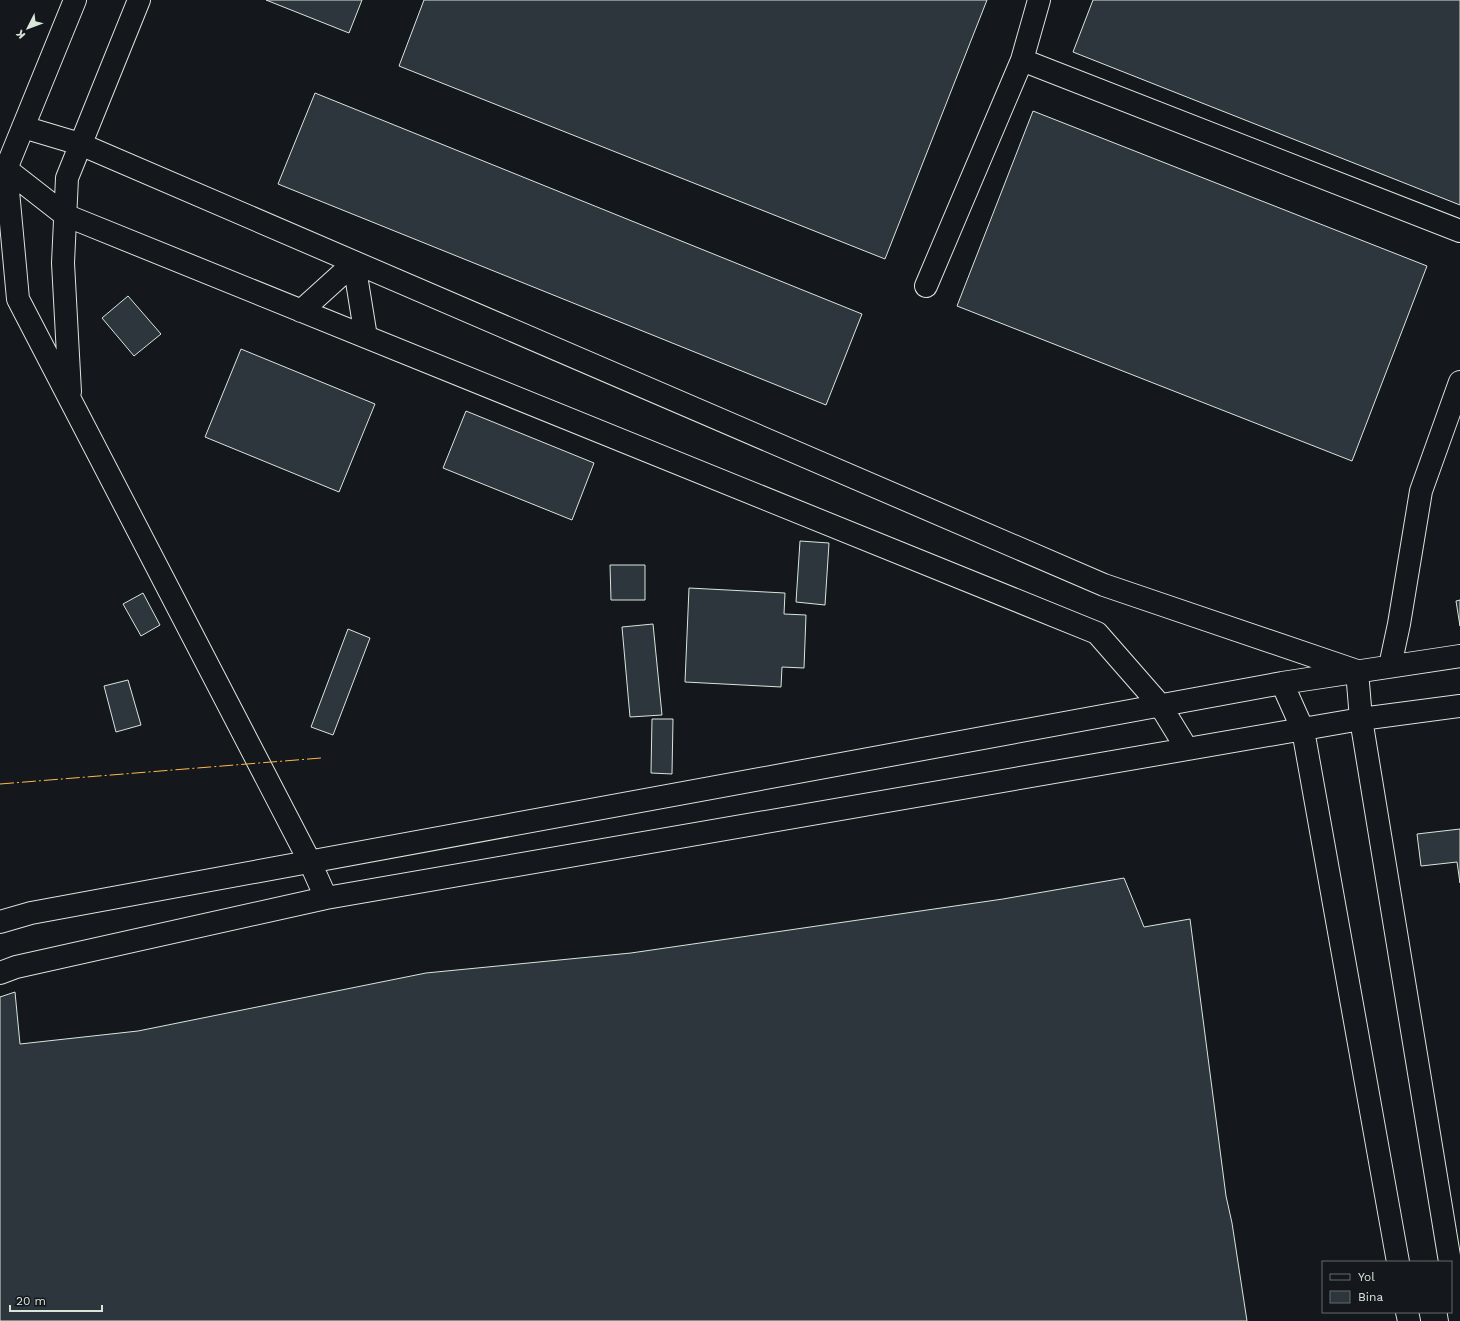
<svg xmlns="http://www.w3.org/2000/svg" width="1460" height="1321" viewBox="0 0 1460 1321" font-family="'Work Sans',sans-serif">
<style>
.building{fill:#2c363c;stroke:#d8e6dc}
.lines{fill:none;stroke-linecap:round;stroke-linejoin:round}
.minor-casing{stroke:#d8e6dc;stroke-width:24}
.minor{stroke:#14181c;stroke-width:22}
.power{stroke:#ffb74d;stroke-width:1;stroke-dasharray:14 3 2 3;stroke-linecap:butt}
</style>
<rect width="100%" height="100%" fill="#14181c"/>
<!-- building -->
<path class="building" d="M266 0H362L349 33Z
M424 0H987L885 259 399 66Z
M1093 0H1460V205L1073 52Z
M315 93 862 314 826 405 278 184Z
M1033 111 1427 266 1352 461 957 306Z
M128 296 161 334 134 356 102 318Z
M241 349 375 404 339 492 205 437Z
M466 411 594 463 572 520 443 468Z
M800 541 829 543 825 605 796 602Z
M610 565H645V600H611Z
M689 588 785 593 784 614 806 615 804 668 782 667 781 687 685 682Z
M143 593 160 625 141 636 123 604Z
M1460 600V626L1456 601Z
M653 624 662 715 630 717 622 627Z
M348 629 370 638 333 735 311 727Z
M128 680 141 725 116 732 104 686Z
M652 719H673L672 774 651 773Z
M1460 829V883L1457 862 1421 866 1417 834Z
M1124 878 1144 927 1190 919 1226 1196 1232 1223 1247 1321H0V997L15 992 20 1044 138 1031 426 973 631 953 1003 899Z"/>
<g class="lines">
<defs>
<path id="minor" d="M75 0 6 169 18 299 310 862 326 898
M1022 60 1460 231
M23 127 80 144 1104 585 1357 671 1361 719 1450 1262
M6 169 65 215 1097 633 1160 705 1187 749
M926 286 1022 60 1039 0
M301 311 354 263 366 337
M70 392 63 263 67 178 139 0
M1390 666 1399 624 1421 491 1460 382
M1282 683 1303 730 1398 1262
M0 922 31 913 1282 683 1460 656
M0 973 16 967 326 898 1361 719 1460 706
M1451 1265 1460 1320
M1407 1312 1409 1321"/>
</defs>
<!-- minor casing -->
<use href="#minor" class="minor-casing"/>
<!-- minor -->
<use href="#minor" class="minor"/>
<!-- power -->
<path class="power" d="M0 784 321 758"/>
</g>
<!-- legend -->
<rect x="1322" y="1261" width="130" height="52" fill="#14181c" stroke="#626a69"/>
<rect x="1330" y="1274" width="20" height="6" fill="#14181c" stroke="#626a69"/>
<text x="1358" y="1281" font-size="12" fill="#d8e6dc">Yol</text>
<rect x="1330" y="1291" width="20" height="12" fill="#2c363c" stroke="#626a69"/>
<text x="1358" y="1301" font-size="12" fill="#d8e6dc">Bina</text>
<!-- north arrow -->
<g transform="translate(28 28) rotate(228)" stroke="#14181c" stroke-width="3" paint-order="stroke">
<path d="M0-3L7 15L0 10L-7 15Z" fill="#d8e6dc"/>
<text y="-6" font-size="11" font-weight="bold" text-anchor="middle" fill="#d8e6dc">K</text>
</g>
<!-- scale -->
<path d="M10 1305v6h92v-6" fill="none" stroke="#d8e6dc" stroke-width="2"/>
<text x="16" y="1305" font-size="12" fill="#d8e6dc" stroke="#14181c" stroke-width="3" paint-order="stroke">20 m</text>
</svg>
